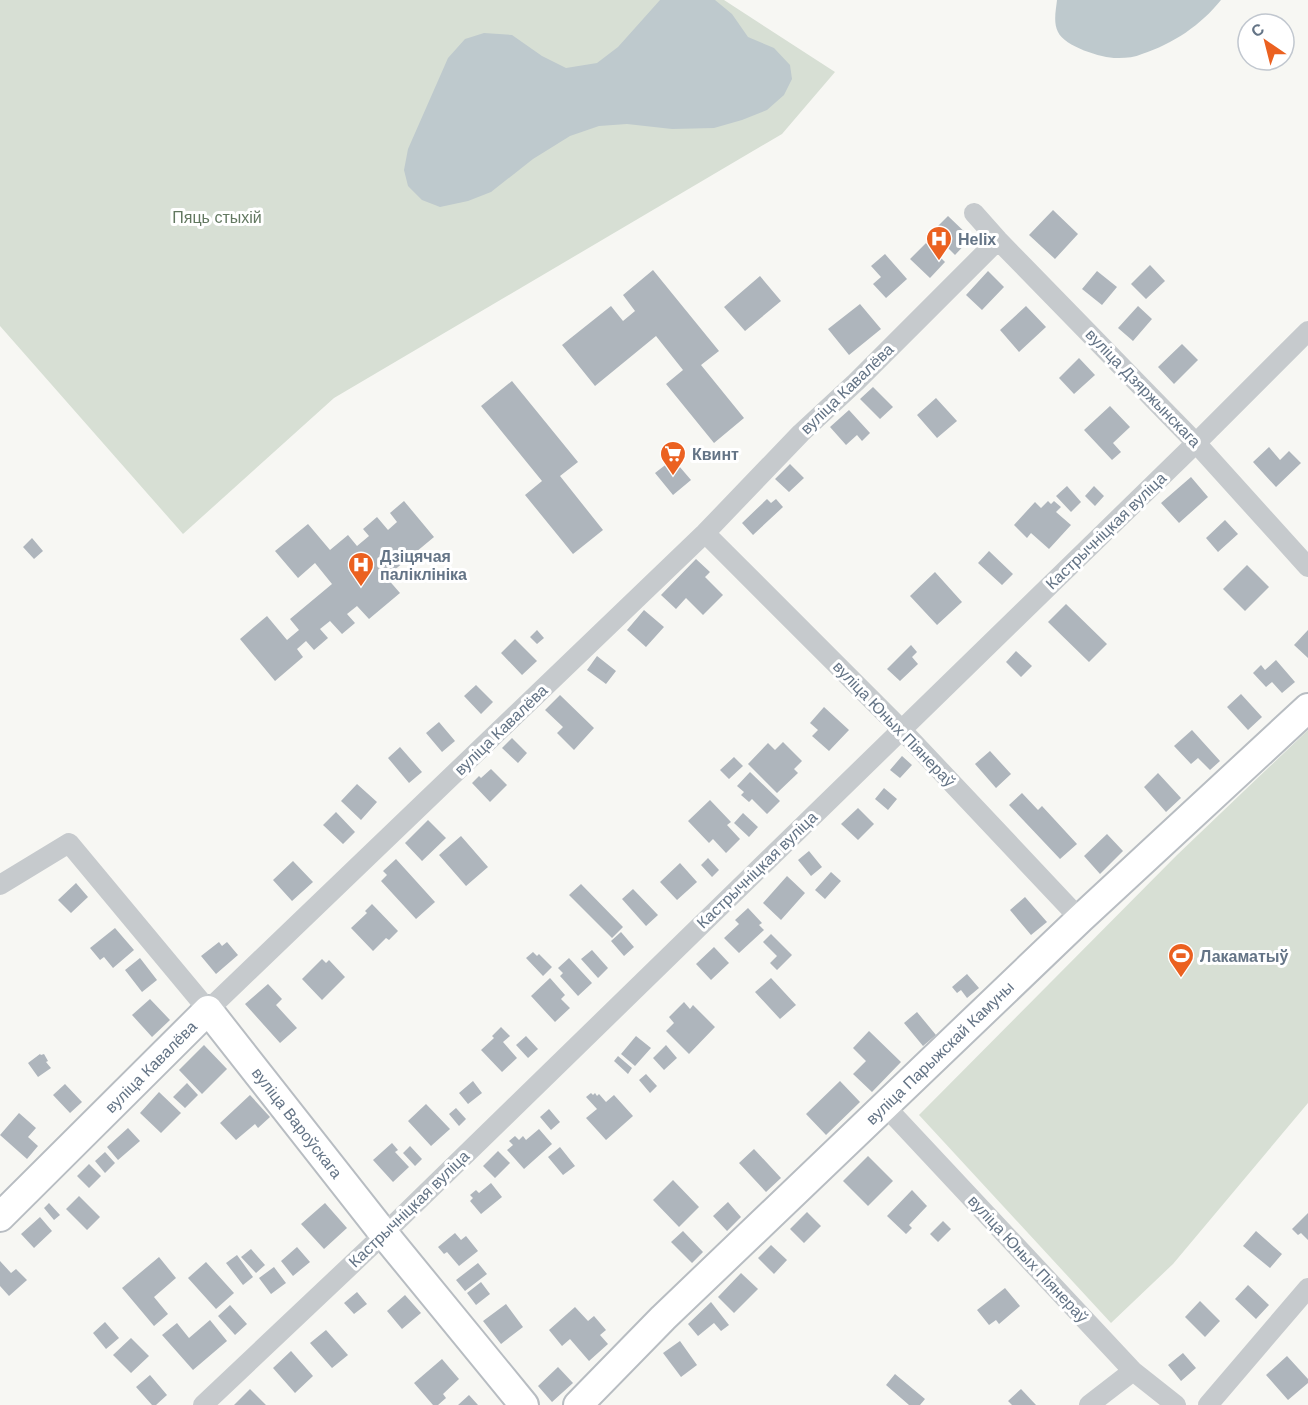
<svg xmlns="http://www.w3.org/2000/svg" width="1308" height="1405" viewBox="0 0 1308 1405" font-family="Helvetica,sans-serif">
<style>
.green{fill:#d7dfd4}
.water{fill:#bec9cd}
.building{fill:#aeb5bc}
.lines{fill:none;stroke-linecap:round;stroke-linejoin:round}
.secondary-casing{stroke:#b8bdc2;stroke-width:32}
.street{stroke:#c6cacd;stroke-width:20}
.secondary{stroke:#fff;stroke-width:28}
.labels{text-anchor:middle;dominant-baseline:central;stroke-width:6;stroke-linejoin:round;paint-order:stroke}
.park-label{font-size:16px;fill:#627860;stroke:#fff}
.poi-label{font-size:16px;font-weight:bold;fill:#647486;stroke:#fff;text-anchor:start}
.street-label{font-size:16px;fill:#647486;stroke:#fff}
</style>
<rect width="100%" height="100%" fill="#f7f7f3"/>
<!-- green -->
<path class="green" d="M0 0H724L835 72 782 134 334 398 183 534 0 326Z
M1308 730V1103L1173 1264 1111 1323 919 1115 1177 855Z"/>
<!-- water -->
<path class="water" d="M660 0H715L732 14 748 37 774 48 790 65 792 79 784 95 767 110 742 120 714 128 672 129 627 124 599 126 570 136 533 159 491 192 468 201 440 207 422 200 408 186 404 170 408 149 448 58 465 39 484 33 512 35 542 56 566 68 597 63 618 47Z
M1057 0H1221C1201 25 1173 44 1142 54 1135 57 1127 58 1119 58 1104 59 1065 47 1058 32 1053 22 1056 10 1057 0Z"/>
<!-- building -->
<path class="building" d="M1053 210 1078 234 1055 259 1029 235Z
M948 216 971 238 955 255 932 232Z
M926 243 945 262 930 278 910 259Z
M885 254 907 279 886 298 873 284 881 277 871 266Z
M1150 265 1165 281 1146 299 1131 284Z
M653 270 719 351 701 365 744 418 714 443 666 384 683 370 656 336 595 386 562 345 611 306 623 321 635 311 623 295Z
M988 271 1004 287 982 310 966 295Z
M1097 271 1117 287 1102 305 1082 289Z
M760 276 781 301 745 331 724 307Z
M860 304 881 329 849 355 828 329Z
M1026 306 1046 327 1019 352 1000 330Z
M1138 306 1152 319 1133 341 1118 328Z
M1182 344 1198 360 1174 384 1158 367Z
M1079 358 1095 375 1074 394 1059 378Z
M512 381 578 462 560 476 603 530 573 554 525 495 542 481 481 406Z
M873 387 893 407 880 419 860 399Z
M936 398 957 421 937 438 917 415Z
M1110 406 1130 427 1113 443 1121 452 1112 460 1084 430Z
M849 410 870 433 862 441 857 435 846 445 830 427Z
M1269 447 1280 460 1289 451 1301 463 1276 487 1253 462Z
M673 459 691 480 673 495 655 473Z
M790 464 804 478 789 492 775 479Z
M1191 477 1208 497 1179 523 1161 503Z
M1067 486 1081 502 1071 512 1056 496Z
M1094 486 1104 496 1095 506 1085 496Z
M767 499 771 503 776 499 783 507 753 535 742 523Z
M404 501 434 537 386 577 400 593 369 619 357 606 347 614 355 623 342 634 330 621 320 629 328 638 314 650 306 641 297 649 303 657 275 681 240 639 267 616 287 640 299 630 290 619 332 584 315 563 298 578 275 551 308 524 330 550 348 535 357 546 369 536 363 529 377 517 388 530 397 522 390 513Z
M1048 501 1051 504 1054 501 1061 507 1056 512 1071 525 1049 549 1031 533 1027 538 1014 525 1035 502 1041 508Z
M1225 520 1238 534 1218 552 1206 538Z
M32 538 43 551 34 559 23 547Z
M989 551 1013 574 1002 585 978 563Z
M696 559 710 572 705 577 723 595 703 615 686 598 676 609 661 595Z
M1247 565 1269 587 1245 611 1223 589Z
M935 572 962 602 937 625 910 596Z
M1066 604 1107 644 1089 662 1048 622Z
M644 610 664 627 646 647 627 630Z
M537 630 544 638 537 644 530 637Z
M1308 630V658L1294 645Z
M515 639 537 661 522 675 501 653Z
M911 645 917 652 912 657 918 664 900 681 887 669Z
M1016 651 1032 666 1021 677 1006 662Z
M597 656 616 671 606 684 587 670Z
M1276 660 1295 682 1282 693 1272 682 1266 687 1253 673 1261 665 1265 670Z
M476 685 493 702 481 714 464 696Z
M1241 694 1262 717 1248 730 1227 707Z
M560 695 594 728 574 750 557 733 563 727 545 710Z
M824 707 849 730 829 751 812 736 818 730 810 723Z
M439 722 455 741 442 752 426 733Z
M1192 730 1220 761 1210 770 1198 758 1191 764 1174 746Z
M512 738 527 753 518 763 502 748Z
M783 742 802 761 794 769 798 773 777 793 748 764 768 743 775 750Z
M400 747 422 772 409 783 388 758Z
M990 751 1011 774 996 788 975 764Z
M902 756 912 765 900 778 890 770Z
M734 757 743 766 729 779 720 770Z
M491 769 507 785 490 802 472 783 479 776 481 778Z
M750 772 780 801 767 814 752 799 749 802 741 795 744 792 737 786Z
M1158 773 1181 798 1166 812 1144 787Z
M357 784 377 802 361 820 341 801Z
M884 788 897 799 888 810 875 799Z
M1022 793 1038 810 1042 806 1077 844 1060 859 1009 805Z
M710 800 731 822 727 825 740 839 726 853 713 839 709 843 688 821Z
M858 808 874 824 858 840 841 824Z
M336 812 355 832 343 844 323 825Z
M743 813 758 827 749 837 734 823Z
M428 820 446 838 422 861 405 843Z
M1107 834 1123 851 1100 874 1084 856Z
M461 836 488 867 466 886 439 855Z
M809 851 822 867 811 876 798 860Z
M708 858 719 870 712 877 701 865Z
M396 859 435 902 416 919 381 881 387 875 383 871Z
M293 861 313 882 292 901 273 880Z
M680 863 697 882 677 900 660 882Z
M831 872 841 881 825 899 815 890Z
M787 876 805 893 781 920 763 903Z
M76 883 88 897 71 913 58 900Z
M581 884 623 927 612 938 569 895Z
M633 889 658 915 646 926 622 899Z
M1025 897 1047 922 1031 935 1010 910Z
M372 904 398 931 389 940 386 938 373 951 351 928 367 913 365 911Z
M748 908 762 923 759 925 764 930 739 953 724 938 739 924 735 920Z
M115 928 134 950 113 968 104 957 100 960 90 948Z
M621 932 634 947 624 956 611 941Z
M771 934 792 955 777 970 770 963 777 956 763 942Z
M219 942 222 946 227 942 238 955 216 974 201 956Z
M714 947 729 963 711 980 696 964Z
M592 950 608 968 598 978 581 959Z
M533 952 537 956 539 954 552 967 543 976 526 958Z
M140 958 157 980 142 992 125 970Z
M569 958 592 983 578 996 560 976 563 973 558 968Z
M322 959 326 963 329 960 345 977 322 1000 302 979Z
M967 974 979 988 967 998 961 990 957 993 952 987Z
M550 978 565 995 561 999 570 1008 555 1022 531 996Z
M771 978 796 1005 780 1019 755 992Z
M268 984 282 999 276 1005 297 1028 280 1043 245 1004Z
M150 999 170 1020 152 1037 132 1015Z
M684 1002 690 1009 693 1005 715 1027 689 1054 666 1031 674 1023 669 1017Z
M917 1012 936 1035 923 1046 904 1023Z
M501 1027 510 1036 503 1042 517 1058 502 1072 481 1050 494 1038 492 1036Z
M869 1031 901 1062 872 1092 853 1074 866 1061 853 1048Z
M526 1036 538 1049 528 1058 516 1045Z
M636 1036 651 1048 635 1066 621 1054Z
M204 1045 227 1069 202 1094 179 1070Z
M666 1045 677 1058 664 1070 653 1058Z
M40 1054 41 1055 44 1054 48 1061 46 1062 51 1068 38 1077 28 1063Z
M618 1056 632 1068 628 1074 614 1061Z
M646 1074 657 1086 650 1093 639 1080Z
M473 1081 482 1093 468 1104 459 1093Z
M840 1081 860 1102 826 1135 806 1114Z
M187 1083 198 1095 185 1108 173 1097Z
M65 1084 82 1102 70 1113 53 1095Z
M159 1092 181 1113 161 1133 140 1113Z
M591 1093 593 1095 595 1093 597 1096 599 1094 606 1102 614 1095 633 1116 606 1140 586 1118 597 1109 586 1097Z
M250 1095 270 1117 258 1128 255 1124 236 1140 220 1123Z
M426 1104 450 1129 431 1146 408 1121Z
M456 1108 466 1119 459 1126 449 1114Z
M549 1109 560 1122 551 1130 540 1117Z
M19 1113 36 1128 28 1137 38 1146 27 1159 0 1135Z
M128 1128 140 1141 118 1160 107 1147Z
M539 1129 552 1144 524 1169 507 1150 513 1145 509 1141 515 1136 519 1140 523 1136 526 1140Z
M392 1143 398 1150 395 1152 409 1167 393 1182 373 1160Z
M410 1146 422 1159 415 1166 403 1153Z
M560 1147 575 1166 563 1175 548 1157Z
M754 1149 781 1178 766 1192 739 1163Z
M498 1151 510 1163 495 1178 483 1166Z
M105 1152 115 1163 105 1173 95 1161Z
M868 1156 893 1181 868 1206 843 1181Z
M89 1164 101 1176 89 1188 77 1176Z
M673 1180 699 1207 679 1227 653 1200Z
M491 1183 502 1197 481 1214 470 1201 473 1198 470 1195 476 1190 479 1193Z
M912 1190 927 1206 909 1225 912 1228 906 1234 887 1216Z
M79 1196 100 1217 87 1230 66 1209Z
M728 1202 741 1217 727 1231 713 1216Z
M49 1203 60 1215 54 1220 44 1208Z
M325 1203 347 1228 324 1249 301 1224Z
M807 1212 821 1226 804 1243 790 1229Z
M1308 1213V1240L1301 1233 1298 1235 1292 1229Z
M40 1217 52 1231 34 1248 21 1234Z
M943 1221 951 1229 938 1242 930 1234Z
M683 1231 703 1252 692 1263 671 1242Z
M1256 1231 1282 1254 1270 1268 1243 1246Z
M455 1233 461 1240 466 1236 478 1251 459 1266 447 1252 444 1254 438 1247Z
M771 1245 787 1260 774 1274 758 1258Z
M297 1247 310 1262 293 1276 281 1261Z
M251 1249 265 1265 256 1273 241 1257Z
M237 1255 253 1277 243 1285 226 1263Z
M159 1257 176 1278 154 1297 168 1314 154 1326 122 1288Z
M0 1261 11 1273 16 1269 27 1280 9 1296 0 1286Z
M206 1262 234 1293 216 1309 188 1278Z
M478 1263 487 1274 465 1291 456 1280Z
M274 1267 286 1283 271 1294 259 1278Z
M741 1273 758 1289 734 1313 718 1297Z
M481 1282 490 1294 476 1305 467 1293Z
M1248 1285 1269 1305 1256 1319 1235 1299Z
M1005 1288 1020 1306 999 1324 996 1320 989 1325 977 1310Z
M357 1292 367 1304 354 1314 344 1303Z
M405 1295 421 1313 402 1329 387 1311Z
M1200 1301 1220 1321 1205 1337 1185 1317Z
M711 1302 729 1325 721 1331 714 1323 698 1336 688 1324Z
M506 1304 523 1327 501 1344 483 1321Z
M230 1305 247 1324 235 1335 218 1316Z
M575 1307 588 1321 594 1316 606 1330 600 1335 608 1344 589 1361 570 1339 562 1346 549 1330Z
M210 1320 227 1341 193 1370 162 1335 177 1323 189 1338Z
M105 1322 119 1338 106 1349 93 1333Z
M326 1330 348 1355 332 1368 310 1343Z
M131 1338 149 1356 131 1373 113 1355Z
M680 1341 697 1365 681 1377 663 1353Z
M291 1351 313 1376 295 1393 273 1368Z
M1183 1353 1196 1368 1181 1381 1168 1365Z
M1287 1356 1308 1379V1383L1288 1400 1266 1375Z
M442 1359 459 1379 443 1394 446 1398 438 1405H433L414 1383Z
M558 1367 573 1383 552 1402 538 1386Z
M895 1374 925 1399 920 1405H909L886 1385Z
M150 1375 167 1395 156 1405H152L136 1387Z
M250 1389 266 1405H234Z
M1021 1389 1036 1405H1012L1008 1401Z
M469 1395 478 1405H458Z"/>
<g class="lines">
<defs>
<path id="secondary" d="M0 1217 208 1010 384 1234 524 1405
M578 1405 663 1318 1080 919 1308 708"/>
</defs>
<!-- secondary casing -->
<use href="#secondary" class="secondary-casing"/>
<!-- street -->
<path class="street" d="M974 213 998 240 1196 443 1308 567
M705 533 901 729 1080 919
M0 885 69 843 208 1010 705 533 801 433 856 382 998 240
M885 1106 1133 1371 1176 1405
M203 1405 384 1234 1196 443 1308 331
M1089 1405 1133 1371
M1208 1405 1308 1288"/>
<!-- secondary -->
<use href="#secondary" class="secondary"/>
</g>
<!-- icons -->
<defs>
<symbol id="hospital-pin" viewBox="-11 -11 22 30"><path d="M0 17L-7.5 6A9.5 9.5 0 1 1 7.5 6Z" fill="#eb6120" stroke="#fff"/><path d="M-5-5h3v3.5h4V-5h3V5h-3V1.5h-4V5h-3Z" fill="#fff"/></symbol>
<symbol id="supermarket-pin" viewBox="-11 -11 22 30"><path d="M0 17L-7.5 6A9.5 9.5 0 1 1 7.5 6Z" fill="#eb6120" stroke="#fff"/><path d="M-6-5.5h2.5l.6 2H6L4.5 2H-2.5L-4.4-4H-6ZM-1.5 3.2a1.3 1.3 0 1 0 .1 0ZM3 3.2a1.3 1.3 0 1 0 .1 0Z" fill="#fff"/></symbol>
<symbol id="stadium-pin" viewBox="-11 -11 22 30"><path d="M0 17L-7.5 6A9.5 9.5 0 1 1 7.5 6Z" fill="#eb6120" stroke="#fff"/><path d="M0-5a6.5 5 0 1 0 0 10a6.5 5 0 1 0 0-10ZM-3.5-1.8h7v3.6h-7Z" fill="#fff"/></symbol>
</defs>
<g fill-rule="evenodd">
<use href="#hospital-pin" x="924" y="224" width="30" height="40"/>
<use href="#supermarket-pin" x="658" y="439" width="30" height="40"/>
<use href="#hospital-pin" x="346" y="550" width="30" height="40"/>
<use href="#stadium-pin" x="1166" y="941" width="30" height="40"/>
</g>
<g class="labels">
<!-- park labels -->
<g class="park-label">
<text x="217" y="217">Пяць стыхій</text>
</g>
<!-- poi labels -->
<g class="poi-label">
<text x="958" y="239">Helix</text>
<text x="692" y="454">Квинт</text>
<text x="380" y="556">Дзіцячая<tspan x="380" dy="18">паліклініка</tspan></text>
<text x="1200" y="956">Лакаматыў</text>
</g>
<!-- street labels -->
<g class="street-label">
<text transform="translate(1143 388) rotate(46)">вуліца Дзяржынскага</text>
<text transform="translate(847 389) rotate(-44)">вуліца Кавалёва</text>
<text transform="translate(1106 531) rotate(-44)">Кастрычніцкая вуліца</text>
<text transform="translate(894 724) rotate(46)">вуліца Юных Піянераў</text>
<text transform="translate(501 730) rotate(-44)">вуліца Кавалёва</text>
<text transform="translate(757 870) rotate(-44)">Кастрычніцкая вуліца</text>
<text transform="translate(940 1053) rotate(-44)">вуліца Парыжскай Камуны</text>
<text transform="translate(151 1067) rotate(-45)">вуліца Кавалёва</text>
<text transform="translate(297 1123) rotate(52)">вуліца Вароўскага</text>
<text transform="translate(409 1209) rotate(-44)">Кастрычніцкая вуліца</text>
<text transform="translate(1028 1259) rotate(47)">вуліца Юных Піянераў</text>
</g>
</g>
<!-- north arrow -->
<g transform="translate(1266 42) rotate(325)"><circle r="28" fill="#ffffff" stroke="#c1c7cf" stroke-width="1.5"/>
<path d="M0-4.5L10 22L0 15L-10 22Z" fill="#eb6120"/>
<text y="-9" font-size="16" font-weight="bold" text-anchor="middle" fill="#647486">С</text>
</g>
</svg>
